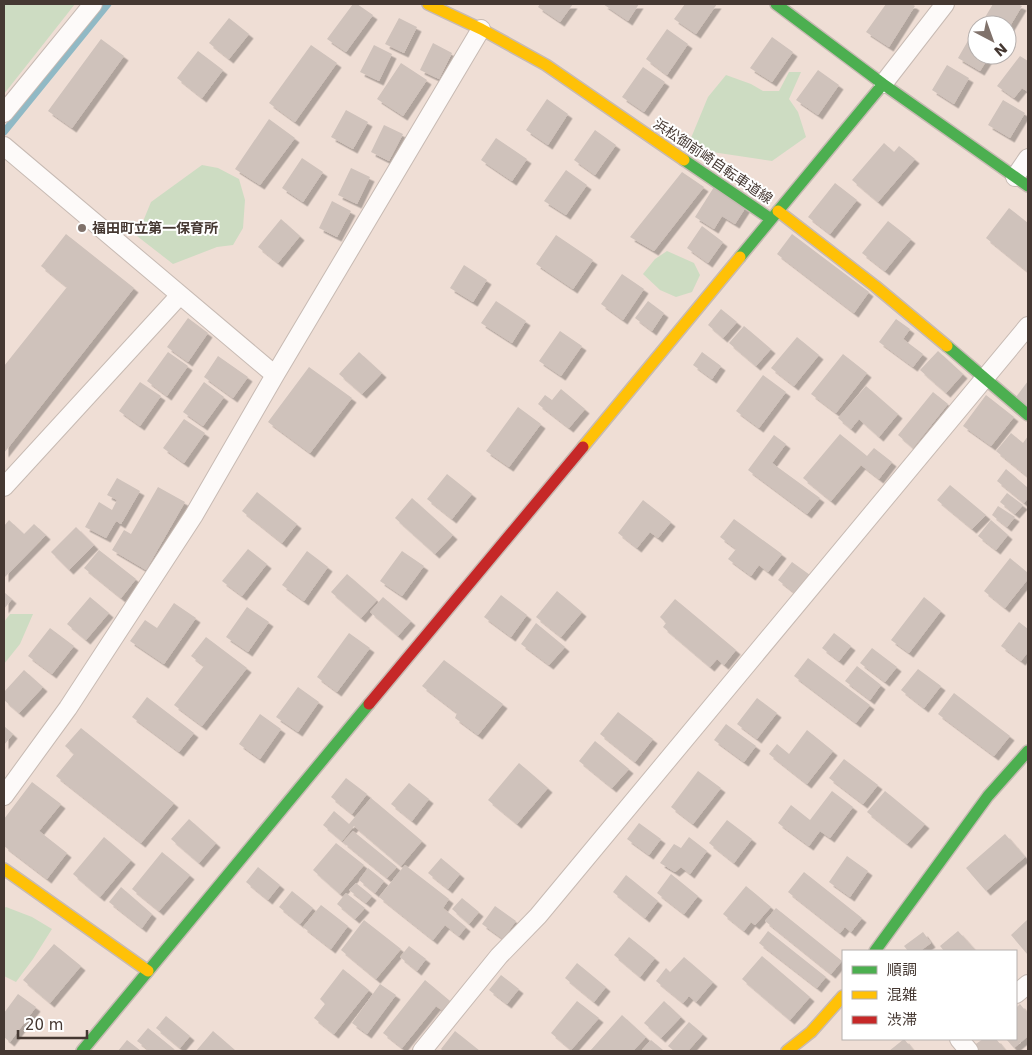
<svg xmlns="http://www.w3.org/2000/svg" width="1032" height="1055" viewBox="0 0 1032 1055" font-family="'DejaVu Sans','Noto Sans JP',sans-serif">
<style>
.green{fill:#cddcc2}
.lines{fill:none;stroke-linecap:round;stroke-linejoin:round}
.stream{stroke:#90b9c5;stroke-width:7}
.building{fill:#cfc2bb;filter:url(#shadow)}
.street-casing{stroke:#c7bab3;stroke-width:20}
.fast-casing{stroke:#c7bab3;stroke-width:14}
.slow-casing{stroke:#c7bab3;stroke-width:14}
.jam-casing{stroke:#c7bab3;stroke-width:14}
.street{stroke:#fdfaf9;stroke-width:18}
.fast{stroke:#4caf50;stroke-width:11}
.slow{stroke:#ffc107;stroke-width:11}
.jam{stroke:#c62828;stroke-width:11}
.poi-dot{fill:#80726b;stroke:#fff;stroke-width:2}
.labels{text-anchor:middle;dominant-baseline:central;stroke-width:4;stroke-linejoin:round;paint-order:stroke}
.street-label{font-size:14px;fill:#453832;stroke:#fff}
.poi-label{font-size:14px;font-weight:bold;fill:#453832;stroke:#fff;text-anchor:start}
</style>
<defs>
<filter id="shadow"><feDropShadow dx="4.5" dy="4.5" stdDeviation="0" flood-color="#0004"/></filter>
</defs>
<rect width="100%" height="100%" fill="#efded5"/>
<!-- green -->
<path class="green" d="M4 4H75L4 94Z
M789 72H801L789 99 798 112 806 137 772 161 712 152 691 138 708 97 726 75 751 84 763 91H779Z
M202 165 218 168 239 179 245 200 243 228 233 245 217 247 173 264 137 236 151 202Z
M667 251 694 263 700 275 692 292 676 297 660 290 643 274 655 259Z
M10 614H33L20 644 4 664V622Z
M6 907 32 917 52 929 33 959 16 982 4 976V908Z"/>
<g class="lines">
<!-- stream -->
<path class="stream" d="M4 132 108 4"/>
</g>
<!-- building -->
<path class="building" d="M353 4H357L373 15 346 52 327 39Z
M540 4H573L560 22 538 7Z
M603 4H639L628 21Z
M685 4H717L696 34 674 19Z
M886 4H912L915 6 889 47 866 32Z
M993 4H1018L1022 6 1007 31V25H995L984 19Z
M229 18 249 34 229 59 209 43Z
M399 18 417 27 404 53 385 44Z
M667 29 688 44 667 75 646 59Z
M973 32 977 35V55H990L980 71 958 58Z
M772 37 793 52 772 82 750 68Z
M101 39 124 56 72 128 48 111Z
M433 43 452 53 439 79 420 70Z
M311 45 337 63 295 122 269 103Z
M374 45 392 54 379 81 360 72Z
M198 51 223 70 202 98 177 78Z
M1020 56 1028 61V92L1022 88 1014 98 997 86Z
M401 63 427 80 403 116 377 99Z
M947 65 969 78 954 104 932 90Z
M643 67 665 82 644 112 622 97Z
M818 70 839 85 818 115 796 100Z
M547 99 568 114 548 145 526 130Z
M1003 100 1025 113 1010 138 988 125Z
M346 110 368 122 353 149 331 137Z
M269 119 295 138 260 185 235 169Z
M384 125 403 134 389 161 371 152Z
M595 130 616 145 595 175 574 160Z
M496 138 527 159 512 181 481 160Z
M884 143 894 152 899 146 915 159 878 202 852 180Z
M302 158 323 172 303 202 282 188Z
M351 168 370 177 357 204 338 195Z
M566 170 587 185 566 215 544 201Z
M682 172 704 187 654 251 630 237Z
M835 183 857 200 830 234 808 217Z
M714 187 746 207 735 224 722 216 714 229 695 217Z
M332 201 351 211 337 237 319 228Z
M1009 208 1028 223V272L986 238Z
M281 219 300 236 278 263 258 247Z
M888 221 911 239 885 271 862 253Z
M702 226 723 242 708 263 687 248Z
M66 234 134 288 4 453V366L67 287 41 266Z
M792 234 869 292 854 313 777 254Z
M556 235 593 260 573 289 536 264Z
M464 265 487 280 473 302 450 288Z
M622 274 644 289 623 320 601 304Z
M496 301 526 321 512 343 481 323Z
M648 301 664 313 652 331 635 318Z
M721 309 737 322 723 338 708 325Z
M188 318 208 333 188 362 167 347Z
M896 319 910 329 903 339 923 354 913 367 879 342Z
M744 326 771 349 756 366 729 343Z
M560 331 582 346 561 376 539 361Z
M797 337 819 355 794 386 771 368Z
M938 351 963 374 946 393 920 370Z
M168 352 188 366 167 396 147 381Z
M359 352 382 373 362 394 339 374Z
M702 352 721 366 712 379 693 365Z
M843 354 867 373 836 413 811 394Z
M218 356 248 377 233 398 204 377Z
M309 367 352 398 310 453 268 422Z
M763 375 786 392 759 428 736 411Z
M1028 381V406L1016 397Z
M140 382 161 396 140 426 119 411Z
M204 382 224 397 203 426 183 412Z
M866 386 898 414 879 437 859 419 851 429 838 418Z
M561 389 585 409 569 428 538 404 545 395 552 400Z
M933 392 948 404 913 448 898 435Z
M986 395 1014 417 991 446 963 426Z
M518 407 541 424 509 467 486 451Z
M184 419 205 433 184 463 163 448Z
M1011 433 1023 443 1028 436V477L996 451Z
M840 434 867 456 874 448 892 462 879 479 861 465 831 501 803 478Z
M774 435 786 444 772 463 820 498 807 514 748 470Z
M1006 469 1028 488V498L1024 503 997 481Z
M447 474 472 494 452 519 427 499Z
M117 478 140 491 121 524 116 521 106 538 85 527 99 502 112 510 117 500 107 495Z
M950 485 986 515 972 529 937 500Z
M158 487 185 502 146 570 112 550 124 530 131 534Z
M257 492 297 524 282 543 242 511Z
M1007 493 1023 505 1015 514 1000 502Z
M412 498 453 535 435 554 395 518Z
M643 500 671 522 658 538 650 532 637 548 618 533Z
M998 506 1015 517 1007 527 992 515Z
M734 519 782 554 768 572 759 565 751 576 728 559 736 549 720 537Z
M9 520 24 534 34 524 46 535 4 578V526Z
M991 520 1008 535 996 550 978 536Z
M76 527 94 545 69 570 51 552Z
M248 549 267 564 242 596 222 581Z
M99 550 136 579 121 598 84 568Z
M307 551 328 567 304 601 282 585Z
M402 551 424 566 402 596 380 581Z
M1010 558 1028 573V579L1005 608 984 591Z
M792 562 810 575 796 594 778 580Z
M347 574 377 600 361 618 331 592Z
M557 591 582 612 561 637 536 617Z
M4 592 12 599 4 609Z
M501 595 527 615 511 637 484 617Z
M90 597 109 613 86 640 67 624Z
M383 597 411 621 398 636 370 612Z
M924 597 941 611 909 653 891 640Z
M675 599 736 650 724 665 717 659 710 667 663 627 666 623 660 617Z
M174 603 196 618 164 664 130 641 145 620 157 628Z
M247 607 269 622 248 652 226 637Z
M1019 622 1028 629V652L1021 661 1001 646Z
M536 623 565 647 549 665 521 644Z
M50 628 74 646 52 674 28 656Z
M349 633 370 648 337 692 317 677Z
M834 633 851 646 839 661 822 648Z
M206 637 247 668 202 726 174 705 204 666 191 656Z
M872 648 897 667 885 682 860 663Z
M808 658 870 705 856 723 794 676Z
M444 660 503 704 478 735 455 718 457 713 422 686Z
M857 666 881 685 870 700 845 681Z
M918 669 941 686 924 708 901 690Z
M24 670 43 687 19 713 4 700V692Z
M298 687 319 702 298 732 276 717Z
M954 693 1010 736 994 756 938 714Z
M147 697 194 733 179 752 132 717Z
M757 698 777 713 757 739 737 724Z
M618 712 653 739 635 762 600 734Z
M260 714 281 729 260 759 239 744Z
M726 724 756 746 744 762 714 740Z
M4 726 13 734 4 745Z
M81 728 174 803 141 843 56 776 74 754 65 746Z
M807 730 833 751 807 784 769 754 777 744 789 754Z
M595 741 629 769 612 788 579 761Z
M844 759 878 785 863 804 829 778Z
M519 763 548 788 517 824 488 800Z
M698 771 721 788 693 824 671 807Z
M346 778 367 794 352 814 331 797Z
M32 782 61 804 39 831 67 853 47 879 4 846V819Z
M409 783 429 799 412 821 391 804Z
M832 791 853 807 830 838 820 831 809 846 778 823 791 805 810 820Z
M885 791 925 824 907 844 867 812Z
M371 798 422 841 401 866 354 826 342 841 323 825 334 811 349 824Z
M189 819 216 843 199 863 171 839Z
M727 820 752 839 734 863 709 843Z
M639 823 661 839 649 855 627 839Z
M353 831 397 867 387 878 343 842Z
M1005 834 1025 857 986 891 966 868Z
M104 837 131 860 100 897 73 874Z
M689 837 707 851 690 874 681 867 675 872 660 863 674 844 681 848Z
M336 843 364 865 340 894 313 870Z
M162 852 190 875 159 911 132 889Z
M847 856 868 871 850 897 829 882Z
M441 858 460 874 448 889 428 873Z
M405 865 449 899 443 908 466 927 459 936 445 925 433 940 379 897Z
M258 867 280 885 268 900 246 882Z
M368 868 384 881 375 893 359 880Z
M804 872 862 918 851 932 845 927 840 933 788 892Z
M671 874 698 896 684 914 657 893Z
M626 875 658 901 645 918 613 892Z
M356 883 372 896 366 903 349 890Z
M746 886 771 907 755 925 751 922 744 931 723 914Z
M121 887 152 914 142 928 109 902Z
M292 891 313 908 300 924 279 907Z
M346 893 365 908 355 919 337 904Z
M462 898 479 912 469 924 452 909Z
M321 905 348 926 331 949 303 927Z
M495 906 516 921 503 939 482 924Z
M776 908 842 961 831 974 765 921Z
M1028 919V955L1011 935Z
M364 920 401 949 376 979 341 950Z
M768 931 826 977 817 988 759 943Z
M958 931 976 951H944L940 946Z
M923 932 931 943 920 951H908L904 946Z
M629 937 655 958 640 977 614 955Z
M54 944 81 966 50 1003 23 980Z
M409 946 426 959 417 971 400 957Z
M762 956 810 997 790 1020 742 979Z
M684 957 713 982 696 1002 689 996 683 1003 656 981 666 968 670 972Z
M577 963 606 987 594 1002 565 978Z
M343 969 369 990 334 1034 314 1018 325 1004 320 999Z
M501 975 519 989 507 1004 489 990Z
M425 980 450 1001 443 1011 436 1006 402 1048 383 1033Z
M380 984 396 995 367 1034 352 1023Z
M18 994 36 1007 10 1042 4 1037V1013Z
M577 1001 599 1018 571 1050 551 1033Z
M664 1001 681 1017 661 1038 644 1023Z
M1020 1004 1028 1014V1036L1014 1048 1006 1039H1016V1008Z
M622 1015 646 1037 633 1051H590Z
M166 1016 190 1036 180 1048 156 1028Z
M689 1022 703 1034 688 1051H674L668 1046Z
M148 1028 174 1049 173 1051H150L137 1041Z
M213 1031 236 1051H196Z
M455 1031 480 1051H443L441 1049Z
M904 1039 914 1051H889Z
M983 1039H996L1006 1051H977L973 1046Z
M127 1040 141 1051H118Z
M651 1040 664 1051H641Z"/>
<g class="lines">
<defs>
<path id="street" d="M883 84 945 4
M4 113 93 4
M4 146 275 375
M1015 177 1028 158
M4 487 180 295
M4 796 68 708 194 515 275 375 481 29
M1016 994 1028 984
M959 1039 969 1051
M422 1051 499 956 538 916 1028 326"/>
<path id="fast" d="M776 4 883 84 1028 186
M684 160 771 219
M740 257 883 84
M947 346 1028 415
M875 951 988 796 1028 751
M82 1051 369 704"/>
<path id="slow" d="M428 4 481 29 546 65 684 160
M778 211 875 286 947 346
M583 447 740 257
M4 869 148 971
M787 1051 811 1032 843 996"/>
<path id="jam" d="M369 704 583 447"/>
</defs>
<!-- street casing -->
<use href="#street" class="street-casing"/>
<!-- fast casing -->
<use href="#fast" class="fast-casing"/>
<!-- slow casing -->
<use href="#slow" class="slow-casing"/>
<!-- jam casing -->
<use href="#jam" class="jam-casing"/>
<!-- street -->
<use href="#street" class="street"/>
<!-- fast -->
<use href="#fast" class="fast"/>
<!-- slow -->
<use href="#slow" class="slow"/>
<!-- jam -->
<use href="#jam" class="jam"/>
</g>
<!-- markers -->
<circle class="poi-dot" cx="82" cy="228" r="5"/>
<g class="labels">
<!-- street labels -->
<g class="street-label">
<text transform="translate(713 161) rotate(34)">浜松御前崎自転車道線</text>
</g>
<!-- poi labels -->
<g class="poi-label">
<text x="92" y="228">福田町立第一保育所</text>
</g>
</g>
<!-- border -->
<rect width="1032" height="1055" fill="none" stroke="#453832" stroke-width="10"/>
<!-- legend -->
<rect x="842" y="950" width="175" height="90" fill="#ffffff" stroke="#b5afad"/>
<rect x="852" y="966" width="25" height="8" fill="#4caf50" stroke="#b5afad"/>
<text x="887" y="975" font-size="15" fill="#453832">順調</text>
<rect x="852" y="991" width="25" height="8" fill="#ffc107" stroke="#b5afad"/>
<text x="887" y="1000" font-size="15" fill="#453832">混雑</text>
<rect x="852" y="1016" width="25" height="8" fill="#c62828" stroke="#b5afad"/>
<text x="887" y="1025" font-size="15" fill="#453832">渋滞</text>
<!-- north arrow -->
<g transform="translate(992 40) rotate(139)"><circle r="24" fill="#ffffff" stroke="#b5afad"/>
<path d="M0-4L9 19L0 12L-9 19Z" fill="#80726b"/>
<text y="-8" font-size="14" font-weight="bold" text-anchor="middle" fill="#453832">N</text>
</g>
<!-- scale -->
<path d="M18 1030v8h69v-8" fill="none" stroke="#453832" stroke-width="2.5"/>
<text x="25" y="1030" font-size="15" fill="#453832" stroke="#ffffff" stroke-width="4" paint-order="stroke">20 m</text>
</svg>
